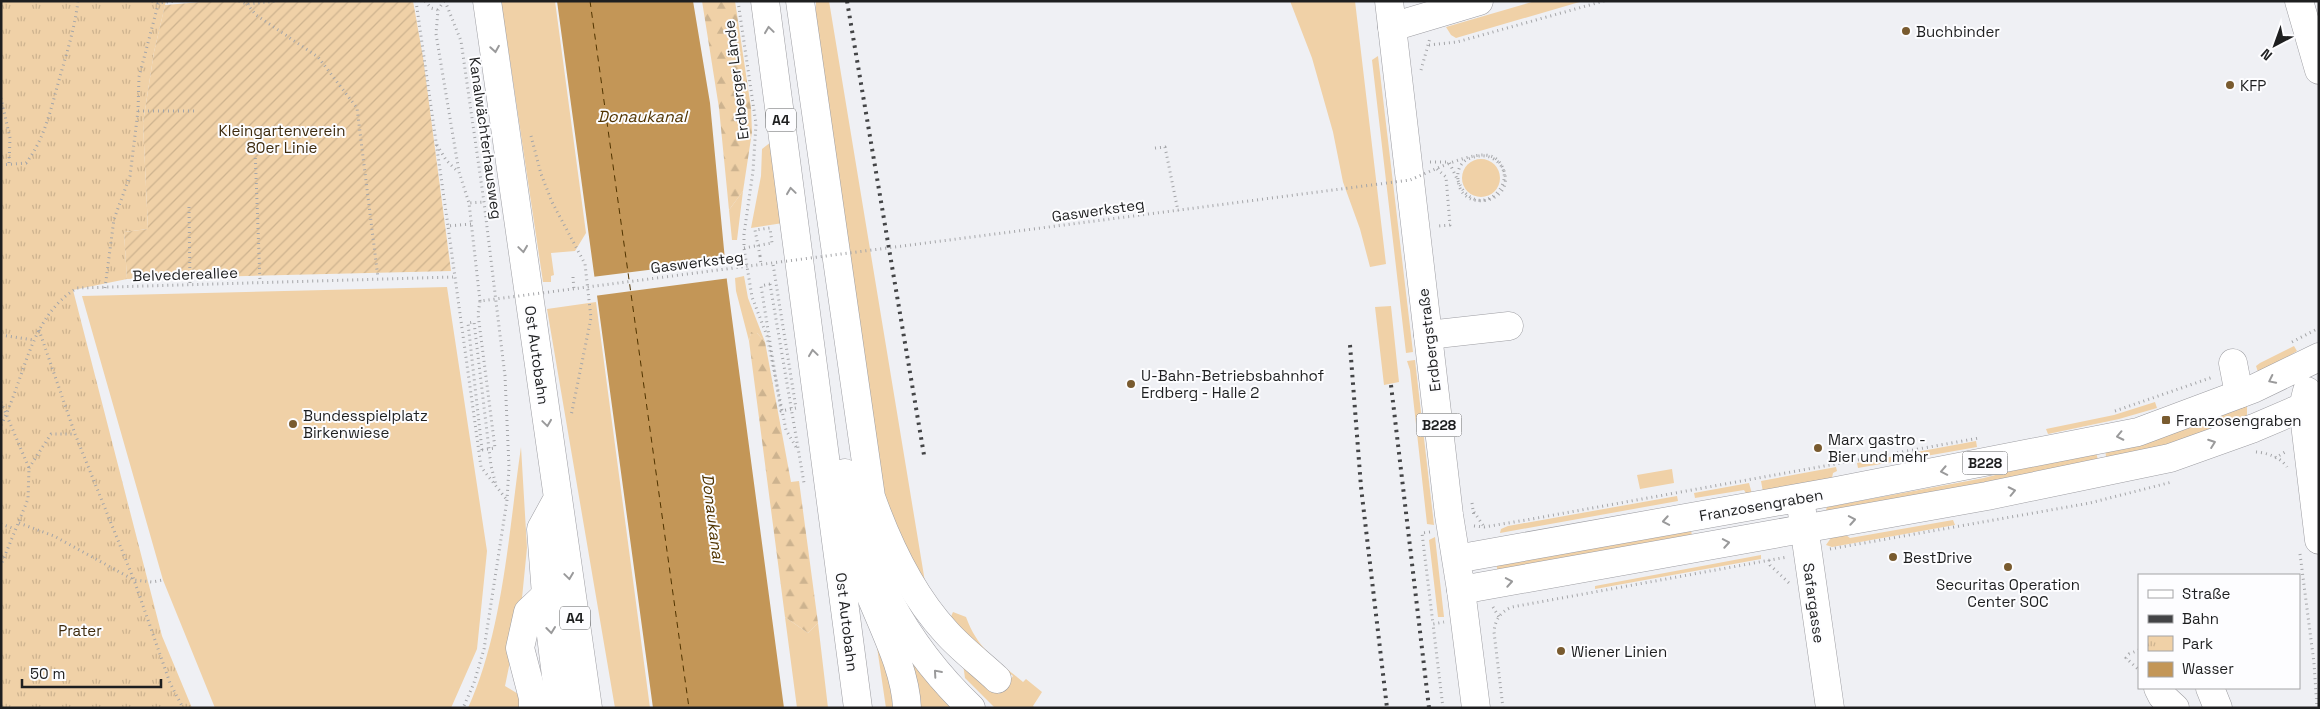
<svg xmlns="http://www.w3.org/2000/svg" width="2320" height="709" viewBox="0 0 2320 709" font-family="'Space Grotesk',sans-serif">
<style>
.grass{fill:#f0d1a7}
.forest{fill:url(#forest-firs)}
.park{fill:url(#park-tufts)}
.garden{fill:url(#garden-furrows)}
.water{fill:#c39657}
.pier{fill:#eff0f4}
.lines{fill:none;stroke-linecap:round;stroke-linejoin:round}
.ferry{stroke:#513400;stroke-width:1;stroke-dasharray:6 5;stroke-linecap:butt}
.minor-casing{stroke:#9d9da2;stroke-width:29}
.major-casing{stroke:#9d9da2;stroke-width:29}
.highway-casing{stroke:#9d9da2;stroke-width:29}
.path{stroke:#a4a5a8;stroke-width:3;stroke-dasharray:1 4;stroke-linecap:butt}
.minor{stroke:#fff;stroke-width:28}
.major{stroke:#fff;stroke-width:28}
.highway{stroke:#fff;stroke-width:28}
.rail{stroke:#434446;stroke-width:4;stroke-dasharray:2.5 5;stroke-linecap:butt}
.path-bridge{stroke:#a4a5a8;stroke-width:3;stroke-dasharray:1 4;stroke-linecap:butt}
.oneway{stroke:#9a9a9b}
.poi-dot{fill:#795b2f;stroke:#fdfdff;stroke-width:2}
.labels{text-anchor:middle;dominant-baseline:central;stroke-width:4;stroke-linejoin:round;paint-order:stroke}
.shield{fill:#fdfdff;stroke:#616263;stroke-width:1}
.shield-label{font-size:14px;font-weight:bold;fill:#1e1f20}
.poi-label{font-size:15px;fill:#1e1f20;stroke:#fdfdff;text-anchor:start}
.street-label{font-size:15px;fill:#1e1f20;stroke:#fdfdff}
.park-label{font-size:15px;fill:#3d2a0d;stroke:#fdfdff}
.water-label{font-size:16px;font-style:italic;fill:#513400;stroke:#fdfdff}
</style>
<defs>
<pattern id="forest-firs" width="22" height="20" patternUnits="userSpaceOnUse" patternTransform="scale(1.25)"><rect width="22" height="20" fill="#f0d1a7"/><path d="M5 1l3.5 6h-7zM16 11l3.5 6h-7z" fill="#cdb38f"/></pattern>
<pattern id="park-tufts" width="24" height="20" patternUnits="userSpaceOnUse" patternTransform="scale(1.25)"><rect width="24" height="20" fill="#f0d1a7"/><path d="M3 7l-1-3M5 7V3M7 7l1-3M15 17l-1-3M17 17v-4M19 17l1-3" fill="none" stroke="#cdb38f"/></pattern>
<pattern id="garden-furrows" width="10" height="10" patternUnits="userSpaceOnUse" patternTransform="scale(1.25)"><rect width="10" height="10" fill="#f0d1a7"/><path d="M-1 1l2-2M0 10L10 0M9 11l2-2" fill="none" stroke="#cdb38f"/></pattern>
</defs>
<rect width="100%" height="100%" fill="#eff0f4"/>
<!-- grass -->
<path class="grass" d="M501 1H555L586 233 575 251 551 253 554 275 551 276V282H543Z
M816 1H829L927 594 881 502 815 54Z
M1290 1H1355L1386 264 1370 267 1360 229 1343 182 1333 132 1312 58Z
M1535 1H1583L1456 38 1451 35 1446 27Z
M1378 56 1413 352 1406 353 1372 60Z
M771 142 783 223 751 228 761 176 762 149Z
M1462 178a19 19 0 1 1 38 0a19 19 0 1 1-38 0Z
M743 191 737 240H732L729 210Z
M744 276 748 298 765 342 757 333H751L749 341 736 291 735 278Z
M447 287 487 551 477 649 451 708H215L163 580 82 296Z
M596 302 650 708H615L547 309Z
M1391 306 1399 382 1384 385 1375 307Z
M2294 346 2297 351 2259 375 2256 366 2260 363Z
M1415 360 1434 525 1427 524 1410 370 1407 361Z
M2155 402 2157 408 2119 419 2048 434 2046 429 2114 415Z
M2247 406V418L2170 446 2107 462 2105 450Z
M1976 441 1977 447 1858 468 1857 463Z
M521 447 527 548 521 608 505 686 528 700V708H468C503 632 509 529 521 447Z
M2096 452 2099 464 1825 513 1827 507 1984 478 2042 463Z
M1836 467 1837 471 1833 473 1832 478 1763 492 1761 481Z
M1672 469 1674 483 1640 489 1637 475Z
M1749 483 1752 494 1747 495 1744 490 1695 498 1694 493Z
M1677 496 1678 501 1500 533 1501 529 1508 526Z
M1953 520 1955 525 1832 547 1826 545 1833 535 1842 532 1850 538Z
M1690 527 1693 539 1498 575 1496 561Z
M1435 537 1444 617H1438L1429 540Z
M1761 555V559L1595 589V586Z
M869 593 957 708H886Z
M953 612 966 617C978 650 997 660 1023 682L1026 679 1042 692 1033 706 1035 708H995L965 678 963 664 999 694 1013 676 968 640 949 621Z
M785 617 808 633 818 623 828 708H797Z"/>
<!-- forest -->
<path class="forest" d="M702 1H735L751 108 752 132 743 191 729 210 719 108Z
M751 332 757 333 765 342 791 482 799 481 818 623 808 633 785 617 749 341Z"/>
<!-- park -->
<path class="park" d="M1 1H166L154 52 143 123 148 229 124 232 127 279 73 290 162 636 192 708H1Z"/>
<!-- garden -->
<path class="garden" d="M214 1H413L423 57 451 271 127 279 124 232 148 229 143 123 154 52 165 5Z"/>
<!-- water -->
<path class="water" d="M557 1H693L710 103 727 281 784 708H653Z"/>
<!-- pier -->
<path class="pier" d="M728 260 730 278 594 296 592 277Z"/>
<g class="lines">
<!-- ferry -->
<path class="ferry" d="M590 1 689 708"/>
<defs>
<path id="minor" d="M800 1 871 497C888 545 911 594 946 632 961 649 980 663 997 679
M2299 1 2319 70
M1392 27 1479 1
M1428 335 1509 326
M2233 363 2239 394
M1800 498 1830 708
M854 546C865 598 905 656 907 708
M1461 590 1476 708
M2158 688 2162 696 2175 708
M2210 688 2218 708
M533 708V698L520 648 528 612 546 595"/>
<path id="major" d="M1389 1 1449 515 1461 590 1987 496 2170 458 2254 428 2303 407 2319 397
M2307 391 2303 407 2319 540
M1456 559 1831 492 2138 432 2253 389 2319 357"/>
<path id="highway" d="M487 1 588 708
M765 1 858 708
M845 473C863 566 903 643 971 708
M558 498 541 529 546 595 560 708"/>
</defs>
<!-- minor casing -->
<use href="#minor" class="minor-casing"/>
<!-- major casing -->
<use href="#major" class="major-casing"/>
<!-- highway casing -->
<use href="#highway" class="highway-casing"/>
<!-- path -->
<path class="path" d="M152 1 158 3 176 1
M239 1 247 4 278 1
M416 1 448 226
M425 1 431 8 438 10
M444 1 438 10 436 34 459 172 469 203
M445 1 461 41 484 202 505 376 509 467 507 500 484 649 474 683 463 708
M738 1 756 124 753 171 744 234V248L752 297 767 336 786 430 796 447
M247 4 256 15 318 57 357 108 378 278
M1429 45 1457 42 1604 1
M1421 70 1430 38
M1 98 10 138 9 164
M138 111H195
M531 136 541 174 552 202 585 264 591 318 571 416
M437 145 446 160 458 172
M255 148 260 282
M1155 148 1165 147 1178 211
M1430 162H1449L1460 185
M1 165 26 163C46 137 52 104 61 73 68 49 75 26 78 1
M1437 169 1446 177 1450 225 1438 226
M189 207 190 285
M471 224 448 226 481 467 507 500
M744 248 772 243
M760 256 761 265
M573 277 574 290
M770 284 804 483
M105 288 114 219 130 176 138 111 139 77 159 1
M480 301 469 203 484 202
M39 330 75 434 134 580 170 683 183 708
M1 335 34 340
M2292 342 2319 328
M1 402 29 468 28 499 1 565
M2115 411 2213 377
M1 425C25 379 29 317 77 288L453 277
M482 450 468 323 474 322 491 466 496 485
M2256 452C2268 453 2280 457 2287 467
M2275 458 2285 452
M29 468 51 434H75
M1472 503 1474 517
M1474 512 1485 528
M19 523 54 536 134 580 152 582 163 580
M1 524 15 529
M1474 526 1484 527 1526 520 1979 438
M1430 532 1422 533 1433 624
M1830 549 2090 503 2172 482
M2300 554 2314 663 2317 708
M1769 560 1770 565 1789 583
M1493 607 1499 617
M2139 650 2129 654 2126 658 2139 670
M1443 708 1433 624 1444 622
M1503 708 1494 632C1495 620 1500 612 1512 607L1787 557"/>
<!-- minor -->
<use href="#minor" class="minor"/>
<!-- major -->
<use href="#major" class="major"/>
<!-- highway -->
<use href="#highway" class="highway"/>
<!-- rail -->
<path class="rail" d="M847 1 924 455
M1350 345 1361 487 1387 708
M1391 385 1429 708"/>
<!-- path-bridge -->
<path class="path-bridge" d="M760 256 755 230 770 228 772 243
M770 284 761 286 781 411 796 408 773 264
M482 450 495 448 478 314 480 301 1410 180C1428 173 1475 148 1493 157 1498 159 1502 165 1504 171 1515 203 1461 214 1458 180 1457 172 1459 165 1466 160 1474 156 1484 154 1492 158 1526 176 1481 225 1460 185"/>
</g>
<!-- one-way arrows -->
<defs><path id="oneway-chevron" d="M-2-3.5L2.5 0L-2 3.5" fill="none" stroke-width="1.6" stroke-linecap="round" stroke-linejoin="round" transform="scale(1.25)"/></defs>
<g class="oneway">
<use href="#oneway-chevron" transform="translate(769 30) rotate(-98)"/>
<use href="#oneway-chevron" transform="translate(495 49) rotate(81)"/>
<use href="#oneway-chevron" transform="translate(791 191) rotate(-98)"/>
<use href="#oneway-chevron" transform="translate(523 249) rotate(82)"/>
<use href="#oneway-chevron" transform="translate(813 353) rotate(-98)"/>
<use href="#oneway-chevron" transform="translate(2272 380) rotate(154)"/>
<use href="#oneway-chevron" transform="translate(547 423) rotate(82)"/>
<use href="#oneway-chevron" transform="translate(2120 436) rotate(168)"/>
<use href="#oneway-chevron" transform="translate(2212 443) rotate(-20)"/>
<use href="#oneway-chevron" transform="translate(1944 471) rotate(169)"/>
<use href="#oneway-chevron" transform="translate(2012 491) rotate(-12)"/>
<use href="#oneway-chevron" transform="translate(1852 520) rotate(-10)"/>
<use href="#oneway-chevron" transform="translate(1666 521) rotate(170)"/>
<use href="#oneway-chevron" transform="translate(1726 543) rotate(-10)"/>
<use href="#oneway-chevron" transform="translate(569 576) rotate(82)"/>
<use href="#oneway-chevron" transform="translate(1509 582) rotate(-10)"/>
<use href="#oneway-chevron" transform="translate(551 630) rotate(83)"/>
<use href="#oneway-chevron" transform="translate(937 673) rotate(-131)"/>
</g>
<!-- markers -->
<g class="poi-dot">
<circle cx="1906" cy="31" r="5"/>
<circle cx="2230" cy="85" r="5"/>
<circle cx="1131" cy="384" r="5"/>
<rect x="2161" y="415" width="10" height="10" rx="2.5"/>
<circle cx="293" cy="424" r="5"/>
<circle cx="1818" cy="448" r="5"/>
<circle cx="1893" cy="557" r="5"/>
<circle cx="2008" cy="567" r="5"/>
<circle cx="1561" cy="651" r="5"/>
</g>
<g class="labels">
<!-- shield labels -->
<g class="shield">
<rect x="766" y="108.5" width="30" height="23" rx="4"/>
<rect x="1416.5" y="413.5" width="45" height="23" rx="4"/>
<rect x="1962.5" y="451.5" width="45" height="23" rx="4"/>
<rect x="560" y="606.5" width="30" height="23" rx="4"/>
</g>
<g class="shield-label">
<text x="781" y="120">A4</text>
<text x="1439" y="425">B228</text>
<text x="1985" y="463">B228</text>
<text x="575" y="618">A4</text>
</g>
<!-- poi labels -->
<g class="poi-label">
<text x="1916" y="31">Buchbinder</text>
<text x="2240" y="85">KFP</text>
<text x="1141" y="375">U-Bahn-Betriebsbahnhof<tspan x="1141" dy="17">Erdberg - Halle 2</tspan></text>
<text x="303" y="415">Bundesspielplatz<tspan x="303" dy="17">Birkenwiese</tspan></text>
<text x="2176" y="420">Franzosengraben</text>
<text x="1828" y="439">Marx gastro -<tspan x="1828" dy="17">Bier und mehr</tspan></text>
<text x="1903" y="557">BestDrive</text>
<text x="2008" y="584" text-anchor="middle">Securitas Operation<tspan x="2008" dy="17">Center SOC</tspan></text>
<text x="1571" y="651">Wiener Linien</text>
</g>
<!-- street labels -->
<g class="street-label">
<text transform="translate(736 80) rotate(-97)">Erdberger Lände</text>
<text transform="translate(486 138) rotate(82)">Kanalwächterhausweg</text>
<text transform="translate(1098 210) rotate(-8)">Gaswerksteg</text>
<text transform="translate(697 262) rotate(-7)">Gaswerksteg</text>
<text transform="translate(185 274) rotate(-2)">Belvedereallee</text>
<text transform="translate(1429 340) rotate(-97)">Erdbergstraße</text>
<text transform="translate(537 355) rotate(82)">Ost Autobahn</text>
<text transform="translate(1761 505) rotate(-10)">Franzosengraben</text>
<text transform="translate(1814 603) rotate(82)">Safargasse</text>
<text transform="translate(847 622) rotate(83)">Ost Autobahn</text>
</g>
<!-- park labels -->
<g class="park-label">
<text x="282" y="130">Kleingartenverein<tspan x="282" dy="17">80er Linie</tspan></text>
<text x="80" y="630">Prater</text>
</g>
<!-- water labels -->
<g class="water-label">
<text x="642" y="116">Donaukanal</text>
<text transform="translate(713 518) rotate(83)">Donaukanal</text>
</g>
</g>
<!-- border -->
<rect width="2320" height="709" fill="none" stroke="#1e1f20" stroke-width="5"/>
<!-- legend -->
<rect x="2138" y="574" width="162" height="115" fill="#fdfdff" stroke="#a4a4a6"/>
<rect x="2148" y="590" width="25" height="8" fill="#ffffff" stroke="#a4a4a6"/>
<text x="2182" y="599" font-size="15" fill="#1e1f20">Straße</text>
<rect x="2148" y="615" width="25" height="8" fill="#434446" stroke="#a4a4a6"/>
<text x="2182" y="624" font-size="15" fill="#1e1f20">Bahn</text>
<rect x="2148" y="636" width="25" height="15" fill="url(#park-tufts)" stroke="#a4a4a6"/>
<text x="2182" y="649" font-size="15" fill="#1e1f20">Park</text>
<rect x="2148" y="662" width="25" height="15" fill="#c39657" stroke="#a4a4a6"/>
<text x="2182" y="674" font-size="15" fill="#1e1f20">Wasser</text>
<!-- north arrow -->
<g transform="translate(2275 45) rotate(221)" stroke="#fdfdff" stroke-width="4" paint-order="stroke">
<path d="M0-4L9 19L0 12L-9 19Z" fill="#1e1f20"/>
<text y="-8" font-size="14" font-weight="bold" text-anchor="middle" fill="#1e1f20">N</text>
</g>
<!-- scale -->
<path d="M22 679v8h139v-8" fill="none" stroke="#1e1f20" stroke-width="2.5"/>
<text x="30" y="679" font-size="15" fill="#1e1f20" stroke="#fdfdff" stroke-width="4" paint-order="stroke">50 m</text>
</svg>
